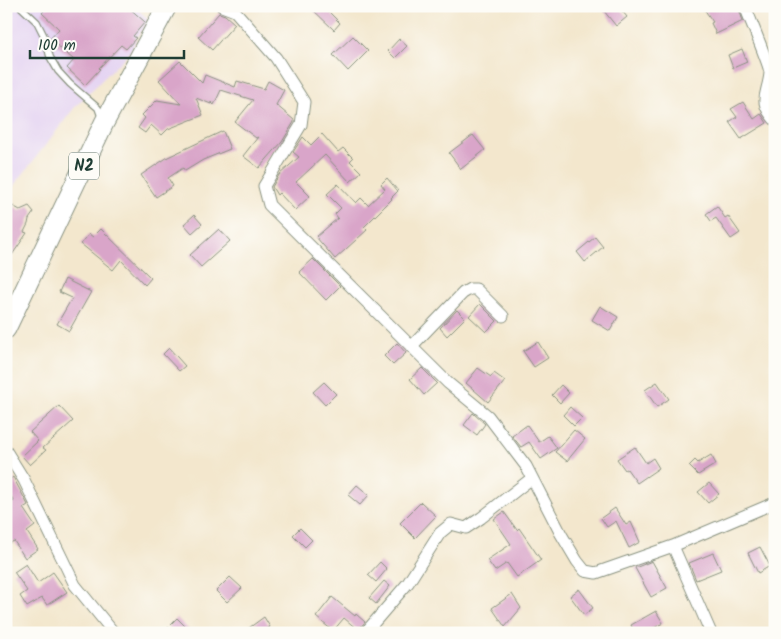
<svg xmlns="http://www.w3.org/2000/svg" width="781" height="639" viewBox="0 0 781 639" font-family="Kalam,sans-serif">
<style>
.built{fill:#e4d3f2}
.building{fill:#d9a5c9}
.lines{fill:none;stroke-linecap:round;stroke-linejoin:round}
.service-casing{stroke:#899280;stroke-width:8}
.minor-casing{stroke:#899280;stroke-width:13}
.trunk-casing{stroke:#899280;stroke-width:21}
.service{stroke:#fff;stroke-width:5.5}
.minor{stroke:#fff;stroke-width:11}
.trunk{stroke:#fff;stroke-width:19}
.labels{text-anchor:middle;dominant-baseline:central;stroke-width:5;stroke-linejoin:round;paint-order:stroke}
.shield{fill:#fdfcf7;stroke:#62766e;stroke-width:1}
.shield-label{font-size:16px;font-weight:bold;fill:#1f3d34}
</style>
<rect width="100%" height="100%" fill="#fdfcf7"/>
<filter id="ink" filterUnits="userSpaceOnUse"><feTurbulence type="fractalNoise" baseFrequency=".02" numOctaves="2"/><feDisplacementMap in="SourceGraphic" scale="10" xChannelSelector="R" yChannelSelector="G"/><feConvolveMatrix kernelMatrix="1 2 1 2 8 2 1 2 1" color-interpolation-filters="sRGB"/></filter>
<filter id="wash" filterUnits="userSpaceOnUse"><feTurbulence type="fractalNoise" baseFrequency=".0096" numOctaves="4" result="noise"/><feDisplacementMap in="SourceGraphic" scale="20" xChannelSelector="R" yChannelSelector="G"/><feGaussianBlur stdDeviation="1.12" result="paint"/><feColorMatrix in="noise" values="0 0 0 0 0 0 0 0 0 0 0 0 0 0 0 0 0 1.4 0 .05"/><feComposite in="paint" operator="in"/></filter>
<g filter="url(#wash)">
<rect width="100%" height="100%" fill="#f3e7cd"/>
<!-- built -->
<path class="built" d="M6 6H134L147 18V23L137 37 131 51 75 107 6 196Z"/>
<g id="blocks">
<!-- building -->
<path class="building" d="M48 6H127L145 22 133 36 136 38 126 49 121 45 99 68 100 69 85 85 67 68 74 60 50 39 59 29 42 13Z
M309 6H323L340 23 334 30Z
M600 6H618L627 17 616 26Z
M702 6H738L743 21 716 34 711 23 713 22Z
M219 13 225 15 235 24 212 50 198 37Z
M353 36 368 51 348 71 333 55Z
M399 39 407 46 395 58 388 51Z
M742 49 747 62 733 68 728 55Z
M180 61 202 83 205 75 235 87 237 81 264 89 268 81 284 90 276 105 294 120V122L282 142 259 168 243 156 258 137 256 138 235 122 253 100 221 90 214 105 211 102V104L196 98 203 115 168 129 162 135 151 125 145 133 138 128 145 118 142 115 157 100 181 104 159 80Z
M743 102 754 119 761 114 767 123 741 139 729 122 737 117 731 109Z
M223 131 230 149 203 160 185 171 183 168 168 178 173 186 156 197 141 175 168 157Z
M322 134 338 152 343 148 353 158 350 161 361 172 350 182 325 155 296 182 310 196 295 210 279 193 277 195 272 187 279 175 299 157 293 152 303 137 311 145Z
M473 135 485 150 461 169 449 153Z
M387 178 398 191 391 198 392 199 364 227 367 230 335 259 316 237 338 218 335 214 341 208 327 194 338 184 356 203 361 198 368 205 385 189 381 184Z
M13 206 20 210 29 206 34 212 29 219 28 224 24 232 27 233 12 255 6 251V218Z
M717 206 725 218 728 216 740 233 731 239 716 218 711 221 706 214Z
M194 215 202 224 192 233 184 224Z
M101 229 151 278 145 285 121 260 113 270 81 244 89 234 93 237Z
M219 229 230 241 201 267 190 255Z
M595 237 603 247 585 262 577 252Z
M313 259 340 286 326 300 299 272Z
M65 279 91 292 69 331 57 324 72 298 59 292Z
M480 304 497 321 486 332 469 316Z
M600 306 618 317 610 331 592 320Z
M457 310 465 318 447 336 440 328Z
M538 342 548 358 534 367 523 351Z
M397 343 406 353 393 365 384 356Z
M169 348 185 366 179 371 163 354Z
M422 368 437 383 424 395 410 379Z
M478 368 491 377 494 373 505 381 488 402 466 383Z
M324 382 336 394 325 405 313 392Z
M657 382 669 399 657 407 645 390Z
M561 385 569 393 560 403 552 395Z
M59 406 73 421 43 448 46 450 30 465 22 456 38 441 30 432Z
M570 407 582 418 574 426 563 415Z
M473 413 485 424 477 435 464 425Z
M527 425 539 442 548 436 557 448 541 459 529 442 521 447 512 436Z
M574 430 585 439 567 461 555 452Z
M635 447 646 463 653 458 659 468 637 483 627 469 625 470 617 459Z
M711 455 716 464 698 475 689 466 695 460 698 463Z
M13 477 28 505 23 508 35 526 27 532 38 549 25 558 14 541 10 543 6 538V507L14 501 6 488V482Z
M709 483 719 494 708 503 698 492Z
M357 485 369 495 360 505 348 495Z
M421 502 436 516 415 538 400 523Z
M615 508 626 525 631 522 640 542 629 548 616 521 607 527 601 518Z
M504 512 517 530 519 528 541 560 517 577 507 563 495 571 487 560 511 544 494 519Z
M300 528 312 540 305 547 293 535Z
M760 547 770 566 758 573 748 553Z
M713 553 721 570 696 580 689 563Z
M652 561 667 588 651 597 635 568Z
M380 562 387 569 376 582 368 575Z
M26 564 38 583 53 572 67 592 47 605 42 598 27 607 20 596 27 591 14 572Z
M230 577 242 588 227 602 216 591Z
M384 581 390 586 376 604 369 598Z
M579 589 593 608 584 615 570 596Z
M512 594 521 608 505 627 492 608Z
M332 597 355 616 356 614 365 622 358 630 344 618 333 631 316 617Z
M656 611 663 623 645 633H635L631 625Z
M264 617 270 627 262 633H242Z
M177 618 192 633H173L168 627Z"/>
</g>
</g>
<g filter="url(#ink)">
<use href="#blocks" fill-opacity="0" stroke="#899280" stroke-width="1"/>
<g class="lines">
<defs>
<path id="service" d="M20 6 37 22 45 38 50 57 58 71 70 84 98 108 102 119"/>
<path id="minor" d="M222 6 235 11 276 58 304 102 301 125 264 186 269 205 448 383 488 416 526 466 561 534 577 561 585 571 596 573 673 546 772 504
M745 6C749 17 770 66 770 73 768 95 757 100 775 120
M411 347 463 293 470 289H476L503 316
M6 451 24 480 75 585 114 633
M673 546 711 633
M365 633 408 583 440 533 451 524 466 528 481 518 532 478"/>
<path id="trunk" d="M6 329 104 123 167 6"/>
</defs>
<!-- service casing -->
<use href="#service" class="service-casing"/>
<!-- minor casing -->
<use href="#minor" class="minor-casing"/>
<!-- trunk casing -->
<use href="#trunk" class="trunk-casing"/>
<!-- service -->
<use href="#service" class="service"/>
<!-- minor -->
<use href="#minor" class="minor"/>
<!-- trunk -->
<use href="#trunk" class="trunk"/>
</g>
</g>
<g class="labels">
<!-- shield labels -->
<rect class="shield" x="69" y="152.5" width="30" height="27" rx="4"/>
<g class="shield-label">
<text x="84" y="166">N2</text>
</g>
</g>
<!-- margin -->
<rect width="781" height="639" fill="none" stroke="#fdfcf7" stroke-width="25"/>
<!-- scale -->
<path d="M30 50v8h154v-8" fill="none" stroke="#1f3d34" stroke-width="2.5"/>
<text x="38" y="50" font-size="15" fill="#1f3d34" stroke="#fdfcf7" stroke-width="4" paint-order="stroke">100 m</text>
</svg>
